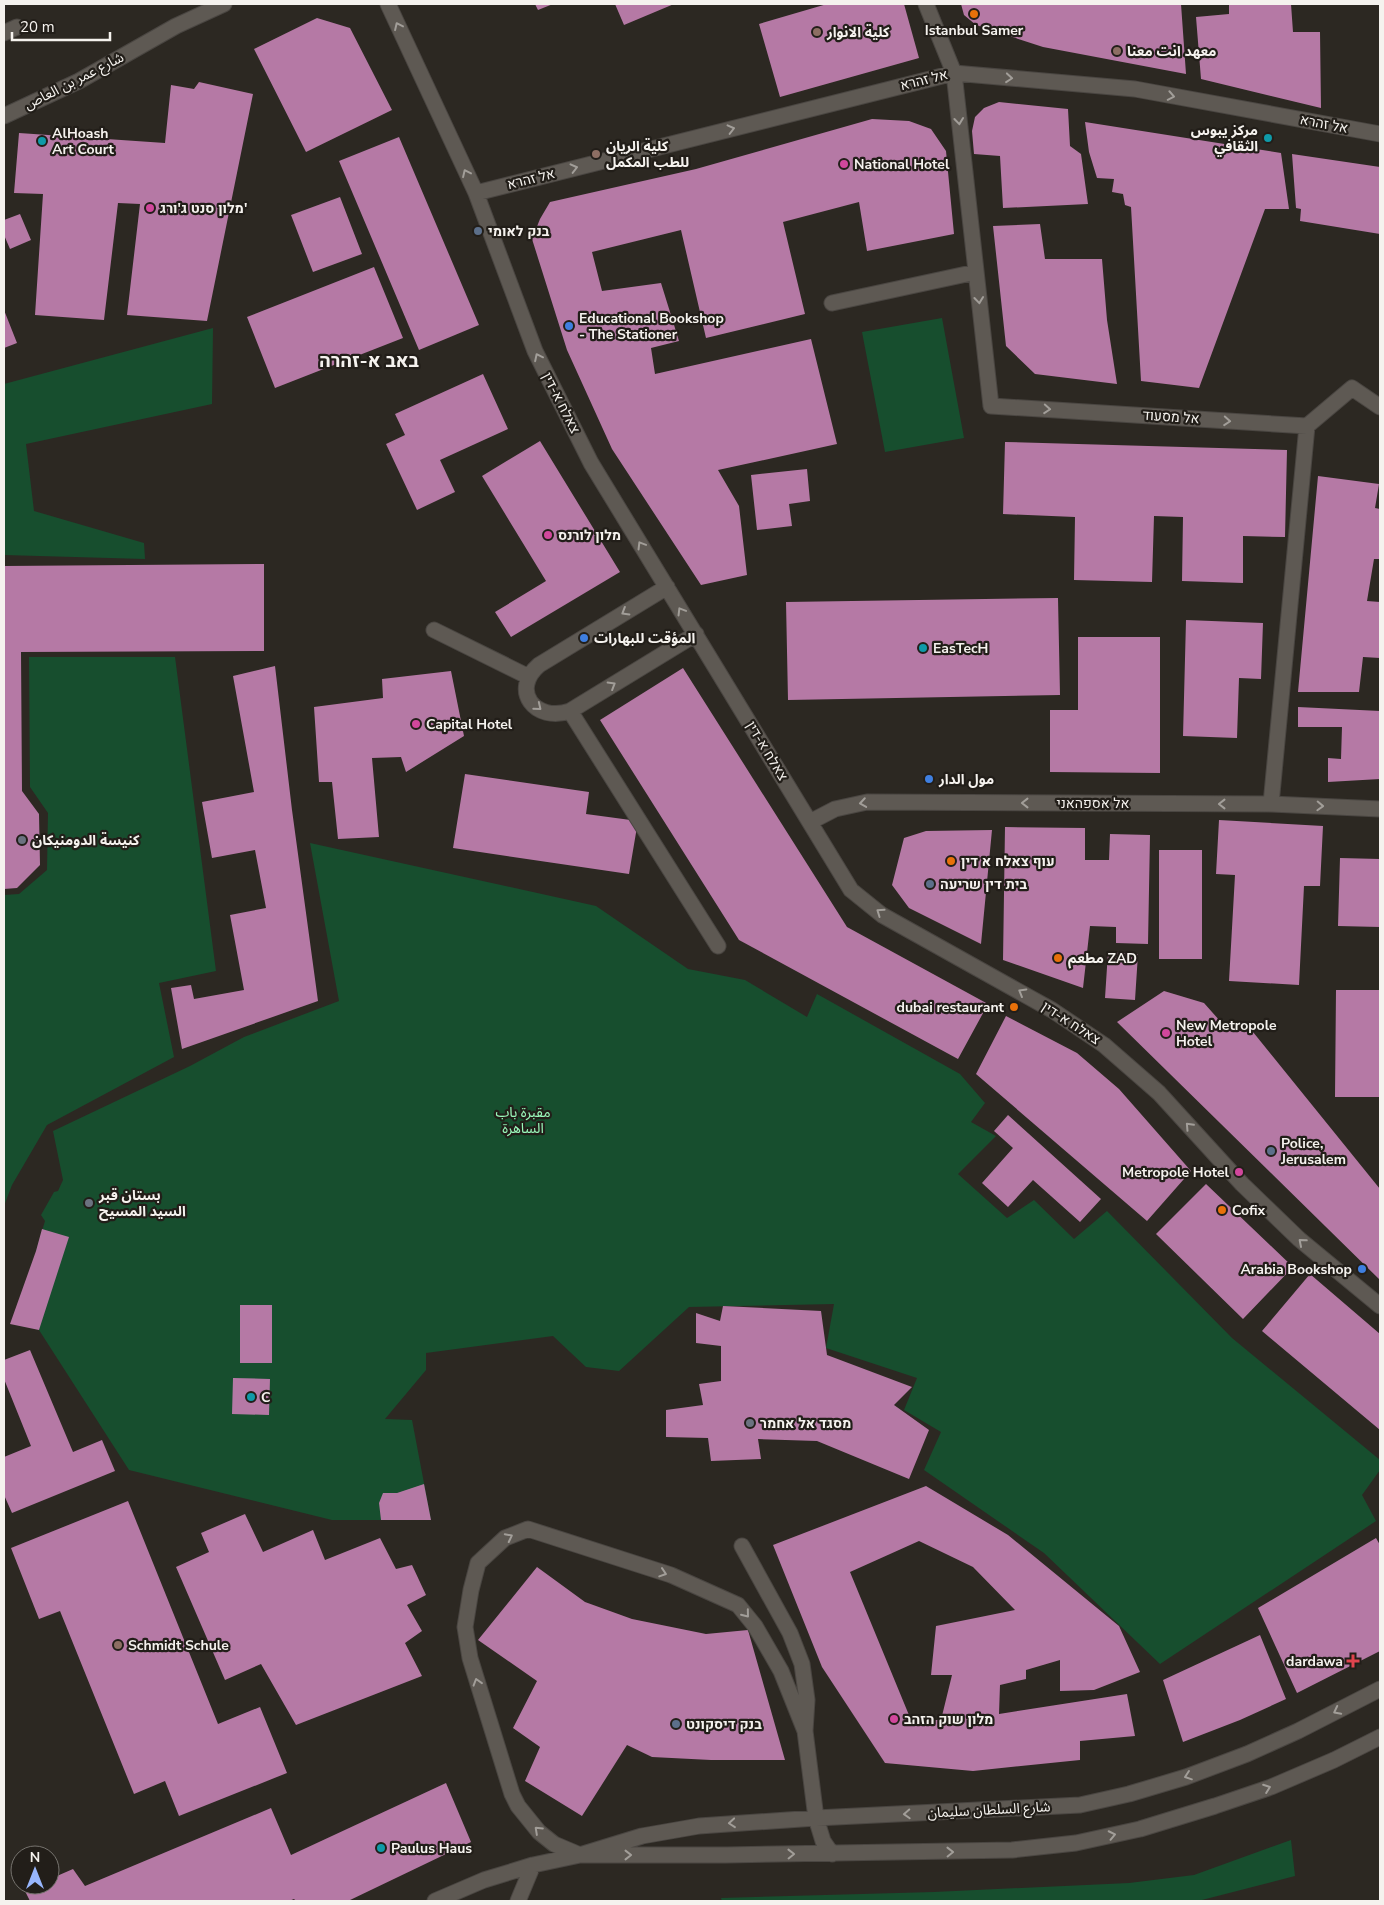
<svg xmlns="http://www.w3.org/2000/svg" width="1384" height="1905" viewBox="0 0 1384 1905" font-family="'Nunito Sans','Noto Sans Arabic',Heebo,sans-serif">
<style>
.green{fill:#174e2e}
.building{fill:#b579a5;fill-rule:evenodd}
.lines{fill:none;stroke-linecap:round;stroke-linejoin:round}
.minor-casing{stroke:#4a4642;stroke-width:17}
.minor{stroke:#5e5953;stroke-width:15}
.oneway{stroke:#a29e99}
.food-dot{fill:#e8710a;stroke:#221e19;stroke-width:2}
.education-dot{fill:#8d6e63;stroke:#221e19;stroke-width:2}
.culture-dot{fill:#0f9aa8;stroke:#221e19;stroke-width:2}
.hotel-dot{fill:#d1479c;stroke:#221e19;stroke-width:2}
.service-dot{fill:#5c6f8a;stroke:#221e19;stroke-width:2}
.shop-dot{fill:#3f7fe0;stroke:#221e19;stroke-width:2}
.worship-dot{fill:#6b7280;stroke:#221e19;stroke-width:2}
.health-dot{fill:#e0444e;stroke:#221e19;stroke-width:2}
.labels{text-anchor:middle;dominant-baseline:central;stroke-width:4.5;stroke-linejoin:round;paint-order:stroke}
.poi-label{font-size:14px;font-weight:bold;fill:#f5f2ee;stroke:#221e19;text-anchor:start}
.street-label{font-size:14px;fill:#f5f2ee;stroke:#221e19}
.park-label{font-size:14px;fill:#9af9bb;stroke:#221e19}
.district-label{font-size:19px;font-weight:bold;fill:#f5f2ee;stroke:#221e19}
</style>
<rect width="100%" height="100%" fill="#2c2822"/>
<!-- green -->
<path class="green" d="M942 318 964 438 885 452 862 332Z
M213 328 212 404 26 444 34 511 144 543 145 559 4 555V384Z
M29 657H175L216 971 159 983 174 1057 47 1125 12 1185 4 1206V895L19 894 47 870 48 813 30 787Z
M310 843 596 906 688 969 745 980 807 1017 817 994 960 1074 985 1103 971 1122 996 1136 958 1174 1007 1218 1034 1200 1074 1239 1107 1211 1232 1338 1380 1460V1470L1362 1495 1376 1521 1160 1664 1044 1553 924 1470 941 1432 904 1410 917 1378 826 1348 834 1304 689 1307 619 1371 586 1367 553 1336 426 1353V1370L385 1419 412 1420 431 1520H332L129 1470 39 1330 36 1251 45 1221 41 1215 54 1192 58 1191 63 1180 53 1131 190 1066 244 1037 339 1001Z
M1291 1840 1295 1876 1198 1901H722L721 1898 934 1892 1129 1883 1194 1875Z"/>
<!-- building -->
<path class="building" d="M535 4H553L538 10Z
M615 4H674L624 25Z
M827 4H904L919 58 780 97 759 24Z
M961 4H1181L1186 74 1043 47 976 25 964 15Z
M1229 4H1291L1293 32H1320L1321 108 1201 79 1196 17 1229 14Z
M317 18 350 28 392 110 306 152 254 49Z
M199 82 253 94 207 321 127 315 140 204 118 203 104 320 35 315 43 194 14 193 19 133 165 143 171 85 194 89Z
M999 102 1068 109 1070 146 1081 154 1088 204 1003 208 1000 156 974 154 972 131 975 117 984 108Z
M872 119 909 121 931 129 946 151 954 234 867 251 859 202 783 222 805 314 706 338 681 230 592 252 602 291 661 283 679 341 651 348 655 374 811 339 837 444 718 470 739 506 747 575 701 585 612 449 567 350 532 239 540 219 550 202 696 169Z
M1085 122 1281 153 1289 209H1265L1199 388 1141 381 1131 207 1125 205 1123 194 1112 192 1114 179 1097 178 1089 152Z
M399 137 479 325 419 350 339 161Z
M1292 154 1380 167V234L1300 221 1301 209 1296 208Z
M340 197 362 254 313 272 291 215Z
M20 214 31 240 10 249 4 235V220Z
M1040 224 1045 259H1102L1107 320 1117 384 1035 374 1006 346 993 226Z
M374 267 403 338 275 388 247 317Z
M4 310 17 343 4 348Z
M483 374 508 429 440 460 455 492 417 510 386 444 405 435 395 414Z
M540 441 620 572 511 637 495 612 546 581 482 476Z
M1005 442 1287 450 1285 537 1243 536V583L1182 581 1183 517 1154 516 1152 582 1074 580 1075 517 1003 514Z
M807 469 810 501 789 504 792 526 757 530 751 475Z
M1318 476 1379 484 1375 508 1380 509V559H1374L1367 601 1380 602V658L1363 657 1359 692H1298Z
M264 564V651L21 652 22 791 39 814 40 865 17 888 4 889V566Z
M1058 598 1060 695 788 700 786 602Z
M1186 620 1263 623 1261 679 1239 678 1237 738 1183 736Z
M1078 637H1160V773L1050 772V710H1078Z
M275 666 292 810 318 1001 182 1049 171 988 191 985 194 999 244 990 230 915 266 908 255 850 212 858 202 802 254 792 233 676Z
M683 668 847 927 988 1004 958 1059 739 940 600 720Z
M451 671 464 736 406 772 401 757 372 758 379 837 338 839 332 782H319L314 707 383 698 382 679Z
M1298 707 1380 711V779L1328 782V758L1341 759 1342 727H1298Z
M465 774 589 792 586 814 638 821 629 874 453 848Z
M1219 820 1323 826 1320 886H1304L1299 985 1229 981 1235 875 1216 874Z
M1005 827 1085 828V860H1109L1110 834 1150 835 1148 944 1116 943V927L1090 926 1083 988 1003 960Z
M992 830 981 944 909 908 892 885 904 838 926 831Z
M1159 850H1202V959H1159Z
M1340 858 1380 859V927L1338 926Z
M1108 952 1138 954 1135 1000 1105 998Z
M1336 990H1380V1097H1335Z
M1164 991 1204 1003 1228 1030 1253 1032 1380 1189V1280L1117 1022Z
M1006 1016 1077 1053 1119 1089 1191 1171 1147 1221 976 1074Z
M1008 1115 1101 1199 1080 1222 1033 1180 1008 1207 982 1183 1013 1148 994 1131Z
M1206 1184 1293 1267 1243 1319 1156 1234Z
M42 1229 69 1237 39 1330 10 1324 36 1251Z
M1310 1274 1380 1334V1430L1262 1331Z
M240 1305H272V1363H240Z
M723 1306 821 1311 827 1355 912 1387 894 1405 929 1430 909 1479 817 1441 758 1439 761 1459 711 1461 708 1438 666 1437V1410L703 1405 699 1384 721 1381V1346L696 1343V1313L720 1321Z
M30 1350 73 1452 102 1440 115 1471 12 1513 4 1495V1457L31 1446 4 1379V1360Z
M233 1378 270 1379 269 1415 232 1414Z
M424 1484 431 1520H381L379 1503 383 1493H397Z
M926 1486 1008 1535 1119 1626 1140 1672 1094 1690 1060 1691V1660L1026 1670V1679L1000 1685 999 1714 1127 1694 1135 1736 1080 1741V1760L973 1771 885 1763 822 1667 773 1545ZM919 1541 973 1567 1015 1610 936 1626 931 1675H952L941 1720H911L850 1572Z
M128 1501 218 1724 260 1707 287 1773 179 1816 165 1781 134 1794 60 1611 39 1619 11 1548Z
M245 1514 263 1552 313 1530 325 1560 380 1538 396 1569 412 1565 426 1595 407 1605 422 1631 405 1643 422 1676 296 1725 261 1664 225 1680 176 1567 209 1552 201 1533Z
M1376 1538 1380 1545V1651L1297 1693 1258 1608Z
M537 1567 585 1602 632 1619 706 1634 748 1630 785 1760H711L652 1757 627 1745 582 1816 525 1781 540 1747 513 1728 537 1681 478 1640Z
M1260 1635 1286 1699 1240 1720 1183 1742 1163 1680Z
M446 1783 471 1842 348 1901H296L294 1899 289 1901H30L25 1891 37 1885H50V1879L73 1869 85 1886 271 1808 291 1855Z"/>
<g class="lines">
<defs>
<path id="minor" d="M388 4 476 193 535 351 591 463 851 890 882 915 1052 1010 1104 1045 1159 1093 1242 1184 1299 1239 1380 1306
M926 4 954 73 991 406 1307 426 1271 804
M4 33 17 27
M4 116 79 81 176 26 224 4
M476 193 954 73 1135 89 1380 134
M832 303 976 272
M1307 426 1352 388 1380 407
M667 587 539 665C510 690 535 723 570 711L696 634
M434 630 529 677
M570 711 718 946
M810 822 835 809 867 802 1271 804 1380 809
M742 1546 790 1633 802 1664 807 1700 805 1731 816 1818 823 1841 832 1854
M805 1731 781 1671 755 1626 738 1605 671 1575 528 1529 505 1538 478 1563 471 1590 465 1627 470 1658 512 1794 518 1806 539 1832 554 1844 580 1855H726L1012 1850 1076 1843 1140 1829 1215 1806 1271 1787 1334 1760 1380 1737
M435 1901 484 1880 533 1865 580 1855 642 1836 699 1826 816 1818 1080 1805 1129 1794 1186 1777 1247 1754 1298 1731 1380 1689
M518 1901 533 1865"/>
</defs>
<!-- minor casing -->
<use href="#minor" class="minor-casing"/>
<!-- minor -->
<use href="#minor" class="minor"/>
</g>
<!-- one-way arrows -->
<defs><path id="oneway-chevron" d="M-2-3.5L2.5 0L-2 3.5" fill="none" stroke-width="1.6" stroke-linecap="round" stroke-linejoin="round" transform="scale(1.25)"/></defs>
<g class="oneway">
<use href="#oneway-chevron" transform="translate(398 26) rotate(-115)"/>
<use href="#oneway-chevron" transform="translate(1009 78) rotate(5)"/>
<use href="#oneway-chevron" transform="translate(1171 96) rotate(11)"/>
<use href="#oneway-chevron" transform="translate(959 121) rotate(84)"/>
<use href="#oneway-chevron" transform="translate(731 129) rotate(-14)"/>
<use href="#oneway-chevron" transform="translate(574 168) rotate(-14)"/>
<use href="#oneway-chevron" transform="translate(466 173) rotate(-115)"/>
<use href="#oneway-chevron" transform="translate(979 300) rotate(84)"/>
<use href="#oneway-chevron" transform="translate(538 357) rotate(-116)"/>
<use href="#oneway-chevron" transform="translate(1047 409) rotate(4)"/>
<use href="#oneway-chevron" transform="translate(1227 421) rotate(4)"/>
<use href="#oneway-chevron" transform="translate(641 545) rotate(-121)"/>
<use href="#oneway-chevron" transform="translate(681 611) rotate(-121)"/>
<use href="#oneway-chevron" transform="translate(625 612) rotate(149)"/>
<use href="#oneway-chevron" transform="translate(612 685) rotate(-31)"/>
<use href="#oneway-chevron" transform="translate(538 707) rotate(39)"/>
<use href="#oneway-chevron" transform="translate(863 803) rotate(171)"/>
<use href="#oneway-chevron" transform="translate(1025 803) rotate(-180)"/>
<use href="#oneway-chevron" transform="translate(1222 804) rotate(-180)"/>
<use href="#oneway-chevron" transform="translate(1320 806) rotate(2)"/>
<use href="#oneway-chevron" transform="translate(880 912) rotate(-145)"/>
<use href="#oneway-chevron" transform="translate(1022 992) rotate(-150)"/>
<use href="#oneway-chevron" transform="translate(1189 1126) rotate(-133)"/>
<use href="#oneway-chevron" transform="translate(1302 1242) rotate(-139)"/>
<use href="#oneway-chevron" transform="translate(509 1537) rotate(-27)"/>
<use href="#oneway-chevron" transform="translate(663 1573) rotate(18)"/>
<use href="#oneway-chevron" transform="translate(746 1614) rotate(51)"/>
<use href="#oneway-chevron" transform="translate(477 1682) rotate(-107)"/>
<use href="#oneway-chevron" transform="translate(1337 1711) rotate(153)"/>
<use href="#oneway-chevron" transform="translate(1188 1776) rotate(161)"/>
<use href="#oneway-chevron" transform="translate(1267 1788) rotate(-20)"/>
<use href="#oneway-chevron" transform="translate(907 1814) rotate(177)"/>
<use href="#oneway-chevron" transform="translate(732 1823) rotate(175)"/>
<use href="#oneway-chevron" transform="translate(538 1830) rotate(-137)"/>
<use href="#oneway-chevron" transform="translate(1112 1835) rotate(-12)"/>
<use href="#oneway-chevron" transform="translate(950 1852) rotate(-1)"/>
<use href="#oneway-chevron" transform="translate(791 1854) rotate(-1)"/>
<use href="#oneway-chevron" transform="translate(628 1855)"/>
</g>
<!-- markers -->
<g class="food-dot">
<circle cx="974" cy="14" r="5"/>
<circle cx="951" cy="861" r="5"/>
<circle cx="1058" cy="958" r="5"/>
<circle cx="1014" cy="1007" r="5"/>
<circle cx="1222" cy="1210" r="5"/>
</g>
<g class="education-dot">
<circle cx="817" cy="32" r="5"/>
<circle cx="1117" cy="51" r="5"/>
<circle cx="596" cy="154" r="5"/>
<circle cx="118" cy="1645" r="5"/>
</g>
<g class="culture-dot">
<circle cx="1268" cy="138" r="5"/>
<circle cx="42" cy="141" r="5"/>
<circle cx="923" cy="648" r="5"/>
<circle cx="251" cy="1397" r="5"/>
<circle cx="381" cy="1848" r="5"/>
</g>
<g class="hotel-dot">
<circle cx="844" cy="164" r="5"/>
<circle cx="150" cy="208" r="5"/>
<circle cx="548" cy="535" r="5"/>
<circle cx="416" cy="724" r="5"/>
<circle cx="1166" cy="1033" r="5"/>
<circle cx="1239" cy="1172" r="5"/>
<circle cx="894" cy="1719" r="5"/>
</g>
<g class="service-dot">
<circle cx="478" cy="231" r="5"/>
<circle cx="930" cy="884" r="5"/>
<circle cx="1271" cy="1151" r="5"/>
<circle cx="676" cy="1724" r="5"/>
</g>
<g class="shop-dot">
<circle cx="569" cy="326" r="5"/>
<circle cx="584" cy="638" r="5"/>
<circle cx="929" cy="779" r="5"/>
<circle cx="1362" cy="1269" r="5"/>
</g>
<g class="worship-dot">
<circle cx="22" cy="840" r="5"/>
<circle cx="89" cy="1203" r="5"/>
<circle cx="750" cy="1423" r="5"/>
</g>
<path class="health-dot" d="M1350.5 1653.5h5v5h5v5h-5v5h-5v-5h-5v-5h5z"/>
<g class="labels">
<!-- poi labels -->
<g class="poi-label">
<text x="974" y="30" text-anchor="middle">Istanbul Samer</text>
<text x="827" y="32">كلية الانوار</text>
<text x="1127" y="51">معهد انت معنا</text>
<text x="1258" y="130" text-anchor="end">مركز يبوس<tspan x="1258" dy="16">الثقافي</tspan></text>
<text x="52" y="133">AlHoash<tspan x="52" dy="16">Art Court</tspan></text>
<text x="606" y="146">كلية الريان<tspan x="606" dy="16">للطب المكمل</tspan></text>
<text x="854" y="164">National Hotel</text>
<text x="160" y="208">מלון סנט ג'ורג'</text>
<text x="488" y="231">בנק לאומי</text>
<text x="579" y="318">Educational Bookshop<tspan x="579" dy="16">- The Stationer</tspan></text>
<text x="558" y="535">מלון לורנס</text>
<text x="594" y="638">المؤقت للبهارات</text>
<text x="933" y="648">EasTecH</text>
<text x="426" y="724">Capital Hotel</text>
<text x="939" y="779">مول الدار</text>
<text x="32" y="840">كنيسة الدومنيكان</text>
<text x="961" y="861">עוף צאלח א דין</text>
<text x="940" y="884">בית דין שריעה</text>
<text x="1068" y="958">مطعم ZAD</text>
<text x="1004" y="1007" text-anchor="end">dubai restaurant</text>
<text x="1176" y="1025">New Metropole<tspan x="1176" dy="16">Hotel</tspan></text>
<text x="1281" y="1143">Police,<tspan x="1281" dy="16">Jerusalem</tspan></text>
<text x="1229" y="1172" text-anchor="end">Metropole Hotel</text>
<text x="99" y="1195">بستان قبر<tspan x="99" dy="16">السيد المسيح</tspan></text>
<text x="1232" y="1210">Cofix</text>
<text x="1352" y="1269" text-anchor="end">Arabia Bookshop</text>
<text x="261" y="1397">C</text>
<text x="760" y="1423">מסגד אל אחמר</text>
<text x="128" y="1645">Schmidt Schule</text>
<text x="1343" y="1661" text-anchor="end">dardawa</text>
<text x="904" y="1719">מלון שוק הזהב</text>
<text x="686" y="1724">בנק דיסקונט</text>
<text x="391" y="1848">Paulus Haus</text>
</g>
<!-- street labels -->
<g class="street-label">
<text transform="translate(924 80) rotate(-14)">אל זהרא</text>
<text transform="translate(74 81) rotate(-27)">شارع عمر بن العاص</text>
<text transform="translate(1324 124) rotate(11)">אל זהרא</text>
<text transform="translate(531 179) rotate(-14)">אל זהרא</text>
<text transform="translate(561 403) rotate(63)">צאלח א-דין</text>
<text transform="translate(1171 417) rotate(4)">אל מסעוד</text>
<text transform="translate(767 751) rotate(59)">צאלח א-דין</text>
<text x="1093" y="803">אל אספהאני</text>
<text transform="translate(1071 1023) rotate(33)">צאלח א-דין</text>
<text transform="translate(989 1810) rotate(-3)">شارع السلطان سليمان</text>
</g>
<!-- park labels -->
<g class="park-label">
<text x="523" y="1112">مقبرة باب<tspan x="523" dy="16">الساهرة</tspan></text>
</g>
<!-- district labels -->
<g class="district-label">
<text x="369" y="361">באב א-זהרה</text>
</g>
</g>
<!-- border -->
<rect width="1384" height="1905" fill="none" stroke="#f5f2ee" stroke-width="10"/>
<!-- north arrow -->
<g transform="translate(35 1870)"><circle r="24" fill="#221e19" stroke="#76736e"/>
<path d="M0-4L9 19L0 12L-9 19Z" fill="#97b6fd"/>
<text y="-8" font-size="14" font-weight="bold" text-anchor="middle" fill="#f5f2ee">N</text>
</g>
<!-- scale -->
<path d="M12 32v8h98v-8" fill="none" stroke="#f5f2ee" stroke-width="2.5"/>
<text x="20" y="32" font-size="15" fill="#f5f2ee" stroke="#221e19" stroke-width="4" paint-order="stroke">20 m</text>
</svg>
